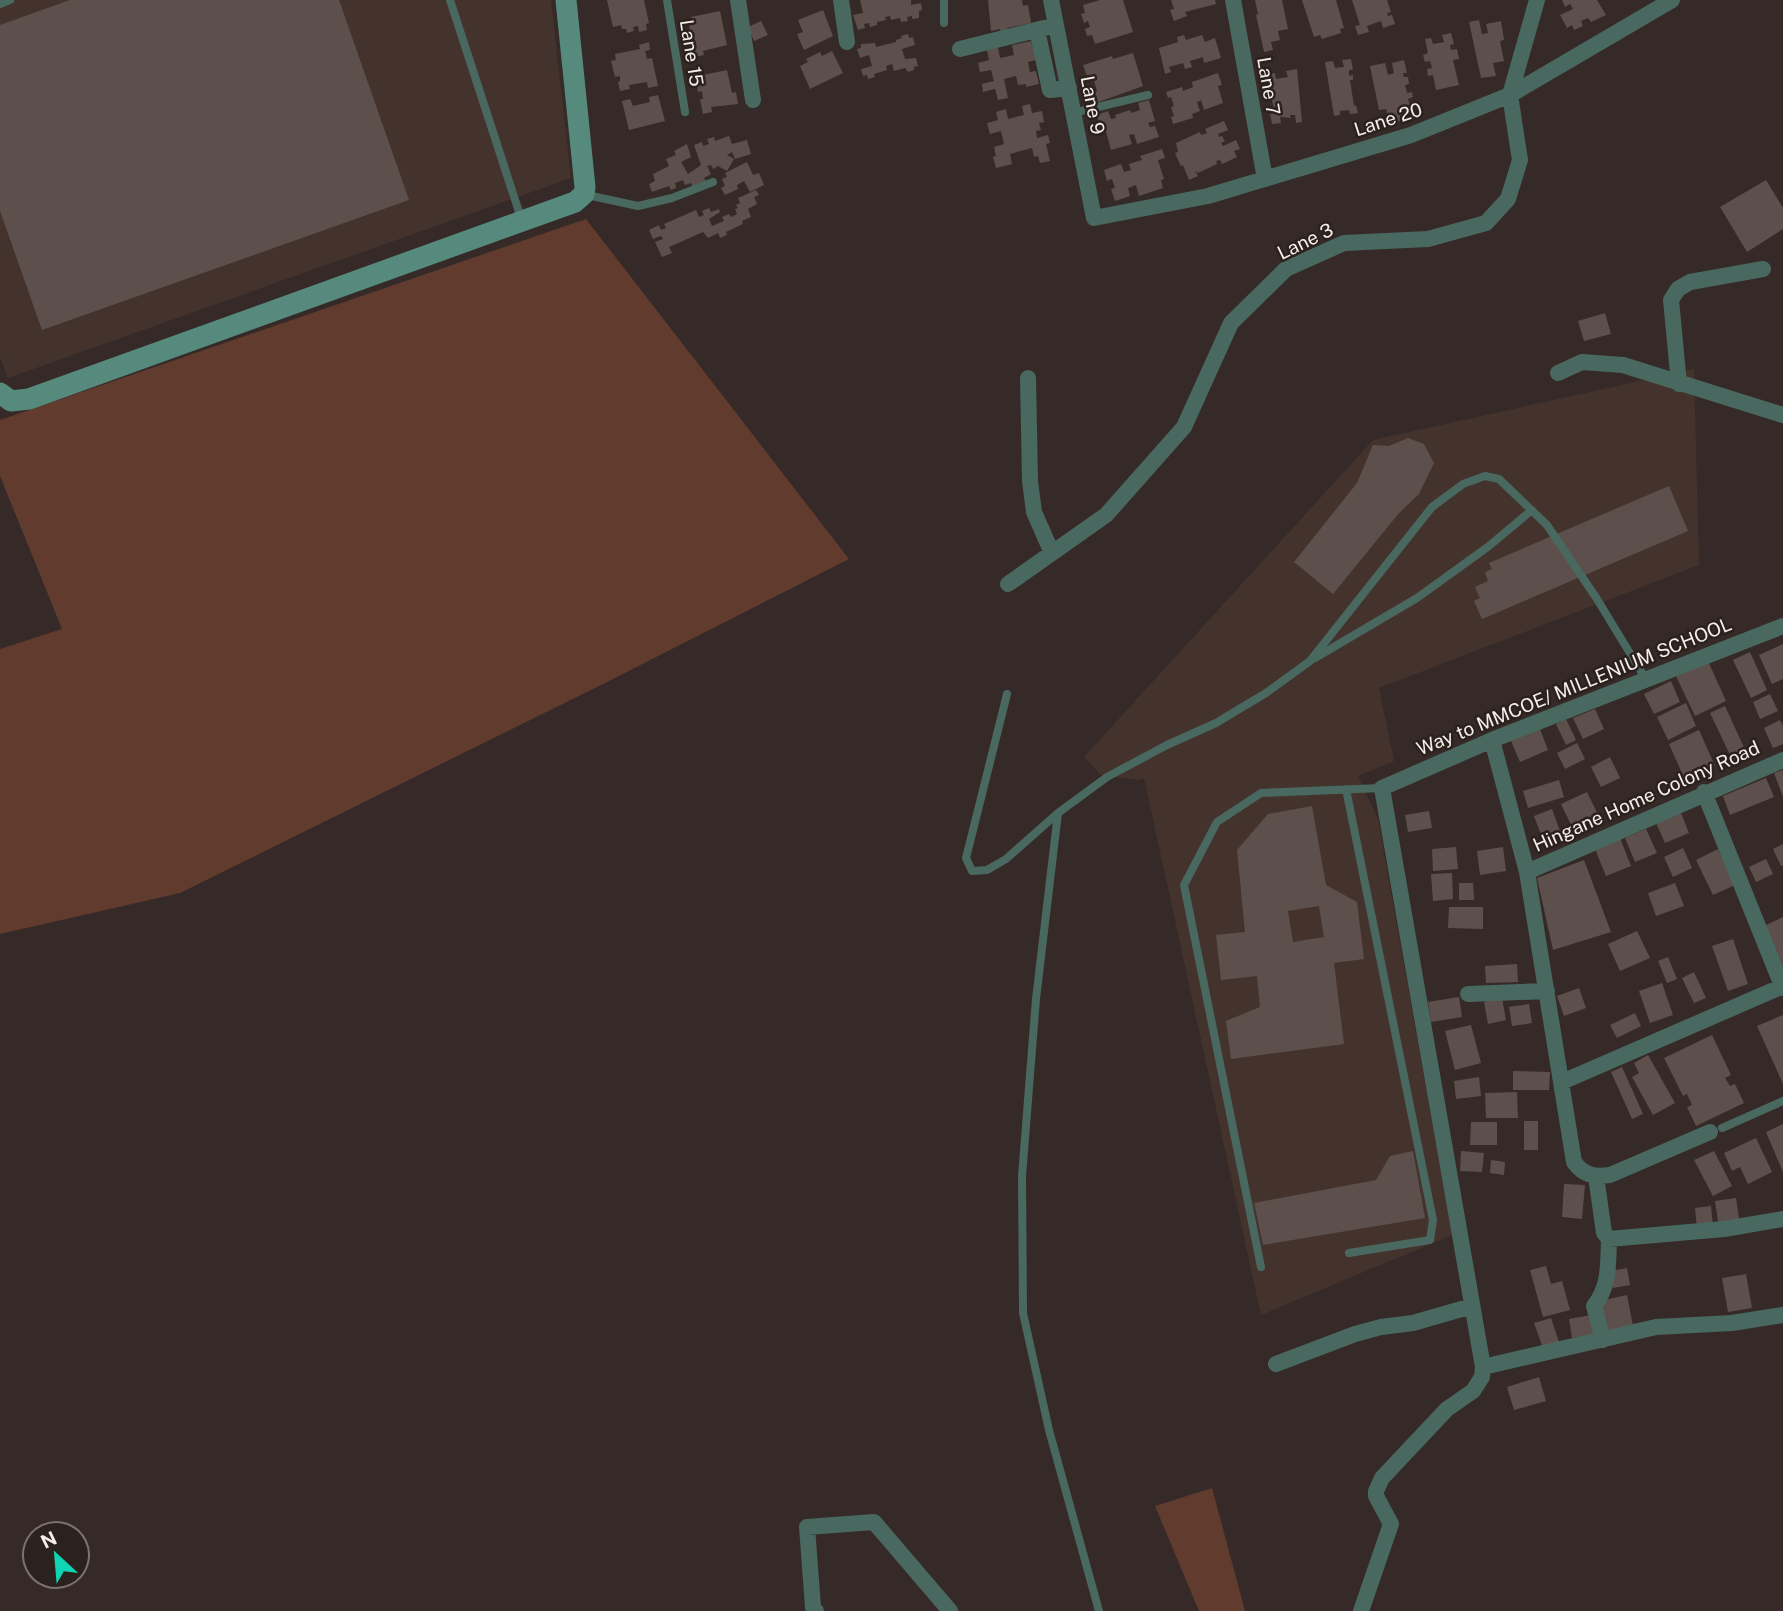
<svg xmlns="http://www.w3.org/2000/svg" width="1783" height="1611" viewBox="0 0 1783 1611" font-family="'Public Sans',sans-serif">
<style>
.built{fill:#44332d}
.green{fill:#613b2e}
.building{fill:#5d504c;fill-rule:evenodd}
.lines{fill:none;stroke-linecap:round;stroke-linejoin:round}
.lane{stroke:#496960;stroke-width:8}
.street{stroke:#496960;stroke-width:16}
.secondary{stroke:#568a7d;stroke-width:21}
.labels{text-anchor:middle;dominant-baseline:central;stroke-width:5;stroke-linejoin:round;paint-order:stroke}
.street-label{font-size:19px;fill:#f6eeec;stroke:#2b211d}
</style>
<rect width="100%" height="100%" fill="#352a27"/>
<!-- built -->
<path class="built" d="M0 0H551L571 178 8 378 0 357Z
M1694 369 1699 565 1379 688 1394 761 1358 776 1378 819 1452 1235 1261 1315 1144 778 1139 780 1101 775 1084 757 1373 440Z"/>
<!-- green -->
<path class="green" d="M586 219 849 559 609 681 180 893 0 934V649L62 629 0 476V420Z
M1212 1488 1245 1611H1199L1155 1506Z"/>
<!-- building -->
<path class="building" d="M70 0H339L409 200 42 330 0 211V25Z
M607 0H644L649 23 646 24 647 30 639 32 638 26 633 27 634 31 627 33 626 29H622L621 25 613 27Z
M860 0H911V5L921 3 922 10 919 11V18L912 19V16L907 17 908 21 901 22 900 18 891 20 890 16 885 17 886 20 877 22V25L870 27 869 23 864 24 865 28 858 30 853 15 863 13Z
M988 0H1022L1023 6 1028 5 1031 23 1007 28 1008 32 1001 34 1000 29 991 31Z
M1100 0H1123L1133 32 1095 44 1092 35 1087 36 1085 29 1090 27 1088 21 1084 23 1081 14 1085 13 1083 5Z
M1171 0H1215L1216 4 1185 12 1187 16 1174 21 1170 10 1174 9Z
M1255 0H1282L1288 29 1278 31 1280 40 1271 42 1273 50 1264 52 1256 15 1258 14Z
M1302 0H1336L1344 28 1340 29 1341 33 1322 39 1320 35 1314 37Z
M1352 0H1387L1391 12 1387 13 1388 16 1392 15 1395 24 1383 28 1381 21 1367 26 1369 32 1358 35 1355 26 1360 25Z
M1562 0H1597L1606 15 1591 22 1588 18 1581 21 1583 26 1574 30 1572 25 1567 28 1560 15 1573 9 1570 4 1565 7Z
M823 10 833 36 804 50 797 34 803 32 798 20Z
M720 11 727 45 703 51 704 55 695 57 689 25H693L691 17Z
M1479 20 1482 34 1488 33 1486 24 1501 21 1504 40 1500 41 1504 61 1493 63 1496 76 1481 78 1469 22Z
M761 21 768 35 754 41 748 27Z
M1451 33 1454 44 1450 45 1451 50 1457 49 1459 59 1453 60 1459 85 1436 90 1433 75 1428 76 1427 69 1432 68 1430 61 1425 62 1423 55 1428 53 1425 39 1431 38 1433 44 1444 42 1442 35Z
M908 34 909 38 913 37 915 45 902 49 905 59 916 58 918 66 914 67V70L908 72 905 68 894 71 892 64 886 66 887 70 874 74 875 77 868 79 867 75 863 76 861 69 872 66 869 55 860 58 857 49 861 48V44L875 43 876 47 896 42V40L902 38 901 36Z
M1184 35 1186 40 1202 35 1205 42 1215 38 1221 58 1204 63 1203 57 1190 61 1192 67 1185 69 1183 63 1169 67 1171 72 1165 74 1159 48 1178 42 1177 37Z
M1031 41 1036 60 1028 62 1030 72 1036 71 1039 84 1026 87V84L1018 85 1016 76 1004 79 1008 98 998 100 995 89 983 92 982 84 994 81 991 70 980 72 978 63 989 60 987 50 998 47 1000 58 1014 55 1012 45Z
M649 42 650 50 645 51 647 59 652 58 658 86 648 88 647 82 629 85 630 89 620 91 618 82 620 81V76L615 77 611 61 616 60 615 54 640 49 639 45Z
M832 51 843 73 810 89 800 66 808 62 806 59 820 52 822 56Z
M1133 53 1143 86 1096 103 1093 92 1097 91 1093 77 1088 79 1083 65 1112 56 1113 59Z
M1351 59 1353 70H1349V76L1353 75V80H1350L1354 106 1356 105 1358 113 1350 114 1349 110 1340 111V115L1334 116 1325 62 1333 61 1335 68 1344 67 1342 60Z
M1404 60 1407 73H1403L1404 77H1408L1409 84 1405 85 1407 93 1412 92 1413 97 1408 99 1414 118 1396 122 1394 114 1388 115 1386 109 1379 110 1370 66 1385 63 1388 75 1394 73 1392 63Z
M1297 69 1302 122 1296 123 1295 115H1290L1291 118 1280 117 1281 123 1272 124 1270 114 1275 113 1266 75 1275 73 1276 79 1288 77 1286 71Z
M727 70 732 93 736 92 738 104 711 107 712 112 703 114 700 99H703L702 91 698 92 696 82 700 81 698 76Z
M1218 73 1222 85 1218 86 1223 103 1204 110 1201 100 1197 102 1200 111 1192 114 1193 118 1173 124 1171 117 1174 116 1171 107 1174 106 1171 97 1168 98 1166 92 1182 87 1183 91 1193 87 1192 82Z
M658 95 665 121 629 130 622 101 630 99 633 106 650 102 649 97Z
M1149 100 1155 121 1148 123 1150 127 1155 126 1159 137 1137 144 1134 134 1129 135 1132 144 1111 150 1105 128 1101 129 1097 115 1108 111 1111 119 1116 118 1115 115 1130 110 1131 113 1140 110 1138 103Z
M1030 104 1032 113 1042 111 1044 122 1039 123 1041 130 1036 131 1037 138 1048 135 1050 143 1046 144 1050 161 1040 163 1038 156 1034 157 1032 148 1010 154 1012 164 996 168 993 157 996 156 994 147 1004 144 1001 131 990 134 987 123 998 120 996 112 1006 109 1008 119 1024 115 1022 106Z
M1224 121 1228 130 1218 134 1219 137 1222 136 1225 141 1221 143 1223 146 1236 140 1240 149 1234 151 1237 157 1222 164 1220 160 1216 161 1217 164 1198 173 1195 170 1198 176 1189 180 1183 165 1181 166 1175 153 1178 152 1176 143 1200 132 1201 135 1207 133 1205 129Z
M729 136 732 144 747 140 751 154 735 159 732 152 727 155 734 159 727 171 718 166 713 169 711 165 707 166 711 174 704 178 706 182 693 188 691 183 685 185 683 180 675 183 676 188 671 190 669 186 652 192 649 184 655 181 653 174 669 166 666 159 676 155 674 151 687 144 691 157 681 162 688 174 701 165 694 145 702 142 703 146 709 144 707 139 714 137 715 141Z
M1162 149 1165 158 1158 160 1164 179 1161 180 1163 188 1139 196 1136 185 1128 188 1130 196 1115 201 1111 189 1115 188 1112 179 1107 181 1104 170 1121 164 1124 172 1131 170 1129 164 1142 160 1140 156Z
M747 162 753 175 759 173 764 185 750 192 744 181 737 185 738 189 725 195 721 188 725 186 722 179 727 177 725 173Z
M1766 180 1783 208V229L1747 252 1720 207Z
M756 190 759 195 754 197 757 204 748 209 751 217 742 221 743 224 726 232 727 235 720 238 718 233 708 238 703 232 669 247 672 253 662 257 655 242 663 239 661 236 653 239 649 230 659 225 661 230 666 228 664 224 696 210 699 217 704 215 702 211 709 208 711 212 719 209 720 212 709 219 712 226 724 221 722 217 729 214 731 217 737 214 735 209 738 208 736 205 740 203 738 198Z
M1605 313 1611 334 1584 341 1578 321Z
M1408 438 1424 444 1434 463 1419 494 1399 513 1333 594 1294 562 1357 483 1373 445 1389 446Z
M1669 486 1688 531 1482 619 1474 601 1480 598 1475 587 1488 581 1485 572 1492 569 1489 563Z
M1783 644V679L1772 684 1759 655Z
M1750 652 1767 690 1751 698 1733 660Z
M1708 661 1726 701 1695 716 1676 676Z
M1671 681 1680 702 1654 714 1644 694Z
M1770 694 1778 711 1760 719 1753 702Z
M1686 703 1696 726 1668 740 1657 717Z
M1725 706 1747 754 1733 761 1710 713Z
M1595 709 1604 729 1583 739 1573 718Z
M1566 719 1576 740 1566 745 1556 724Z
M1780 720 1783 726V744L1773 748 1764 728Z
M1540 729 1548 750 1520 762 1511 741Z
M1699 730 1715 766 1685 780 1669 744Z
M1577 743 1585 759 1565 769 1557 753Z
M1610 757 1620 778 1601 787 1591 767Z
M1783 770V797L1774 773Z
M1766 778 1774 797 1730 815 1723 796Z
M1559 780 1564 797 1528 808 1523 791Z
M1587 792 1600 819 1574 831 1561 804Z
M1312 806 1326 885 1357 902 1364 959 1334 963 1344 1044 1231 1059 1226 1021 1260 1007 1257 976 1221 980 1216 935 1245 932 1237 850 1268 814ZM1319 906 1324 937 1293 942 1288 911Z
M1552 809 1560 831 1542 837 1534 816Z
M1429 811 1432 828 1408 832 1405 815Z
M1681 813 1689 833 1665 843 1656 823Z
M1646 829 1657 853 1635 862 1625 838Z
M1620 838 1631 866 1606 876 1595 849Z
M1783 844V865L1781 866 1773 849Z
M1456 847 1458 869 1433 871 1432 849Z
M1503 847 1506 871 1480 875 1477 851Z
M1683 848 1692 868 1673 877 1664 857Z
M1718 849 1735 885 1713 895 1696 860Z
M1766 859 1773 874 1756 882 1749 867Z
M1584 860 1611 932 1553 950 1537 878Z
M1452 873 1453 899 1433 901 1431 874Z
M1459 883H1473L1474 900H1459Z
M1675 883 1684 906 1656 916 1648 893Z
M1449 907H1483V929L1448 928Z
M1783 917V966L1764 926Z
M1637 931 1650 958 1620 971 1608 944Z
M1733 939 1748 984 1728 991 1712 946Z
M1668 957 1677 979 1667 983 1658 961Z
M1517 964 1518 982 1486 983 1485 966Z
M1694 972 1706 998 1694 1003 1682 978Z
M1662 983 1673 1015 1650 1023 1639 991Z
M1579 988 1586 1008 1564 1016 1557 996Z
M1459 997 1462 1017 1431 1022 1428 1002Z
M1502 998 1506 1020 1488 1024 1484 1002Z
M1529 1004 1532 1023 1512 1026 1509 1007Z
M1635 1013 1641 1026 1617 1038 1610 1025Z
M1783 1015V1084L1757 1026Z
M1471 1025 1481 1063 1455 1070 1445 1031Z
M1712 1035 1731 1075 1725 1078 1730 1086 1735 1084 1744 1103 1696 1126 1687 1107 1692 1105 1687 1094 1683 1096 1664 1058Z
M1648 1055 1675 1103 1653 1115 1632 1077 1639 1073 1634 1063Z
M1622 1067 1643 1114 1632 1119 1611 1072Z
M1513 1071 1550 1072 1549 1090H1513Z
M1479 1077 1481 1096 1456 1099 1454 1081Z
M1517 1092 1518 1118H1486L1485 1093Z
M1524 1121H1538V1150H1524Z
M1471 1122H1497V1145H1470Z
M1783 1124V1172L1766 1132Z
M1756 1138 1772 1172 1748 1184 1740 1167 1732 1171 1724 1153Z
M1413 1151 1425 1218 1263 1245 1254 1203 1376 1180 1390 1156Z
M1461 1151 1484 1153 1482 1172 1460 1171Z
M1714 1151 1732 1186 1713 1196 1694 1160Z
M1491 1160 1505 1162 1504 1175 1490 1173Z
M1564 1184 1585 1185 1582 1219 1562 1217Z
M1736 1198 1740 1225 1719 1228 1715 1201Z
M1711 1206 1713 1227 1697 1229 1695 1208Z
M1546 1266 1551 1284 1562 1281 1570 1310 1543 1317 1530 1270Z
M1627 1268 1630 1285 1613 1288 1610 1271Z
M1746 1274 1752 1308 1728 1312 1722 1278Z
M1627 1295 1633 1326 1606 1331 1600 1301Z
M1591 1315 1595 1334 1572 1338 1569 1319Z
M1551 1318 1559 1342 1543 1348 1534 1323Z
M1539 1377 1546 1401 1514 1410 1507 1387Z"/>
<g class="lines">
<!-- lane -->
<path class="lane" d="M450 0 521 218
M667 0 685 112
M0 4 10 0
M944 23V0
M1073 113 1148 95
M587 195 638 206 672 198 713 182
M1315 658 1417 598 1489 546 1532 510
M1007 694 966 858 972 871 987 870 1006 859 1058 813 1036 999 1022 1176 1023 1313 1049 1430 1099 1611
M1346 789 1433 1220 1430 1240 1349 1253
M1058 813 1107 777 1167 745 1216 723 1266 693 1310 661 1432 507 1463 484 1485 476 1499 479 1547 525 1597 599 1645 678
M1722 1128 1783 1101
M1261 1267 1184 885 1217 822 1261 793 1382 788"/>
<!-- street -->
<path class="street" d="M738 0 753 100
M841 0 847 42
M1051 0 1094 218 1208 196 1411 135 1510 95 1672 0
M1233 0 1265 179
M1037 30 1050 90 1069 88
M960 49 1056 25
M1558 373 1582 362 1623 365 1783 415
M1028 378 1030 481 1034 512 1052 553
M1679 384 1671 300 1678 289 1690 282 1763 269
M1008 584 1106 515 1184 427 1231 323 1286 269 1344 243 1428 239 1486 223 1508 199 1520 160 1510 95 1537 0
M1492 740 1527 872 1574 1162C1584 1176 1595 1177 1610 1175L1710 1132
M1704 792 1783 988
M1527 872 1783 760
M1468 994 1547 991
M1562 1082 1783 986
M1596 1176 1604 1233 1609 1239 1724 1229 1783 1219
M1603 1340 1594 1306C1610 1286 1608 1263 1609 1239
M1276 1364 1355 1334 1381 1327 1413 1323 1472 1306
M1483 1367 1656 1327 1732 1323 1783 1315
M816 1611 813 1607 807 1527 874 1522 950 1611
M1361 1611 1391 1524 1376 1496V1491L1382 1478 1447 1409 1473 1391 1482 1377 1483 1367 1382 788 1492 740 1783 626"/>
<!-- secondary -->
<path class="secondary" d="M0 393 11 401 29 399 575 202 584 194 585 187 566 0"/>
</g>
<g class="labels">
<!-- street labels -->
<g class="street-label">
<text transform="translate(692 53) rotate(81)">Lane 15</text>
<text transform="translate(1269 86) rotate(80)">Lane 7</text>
<text transform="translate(1093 105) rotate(79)">Lane 9</text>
<text transform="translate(1388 119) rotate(-18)">Lane 20</text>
<text transform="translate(1305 241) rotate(-26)">Lane 3</text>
<text transform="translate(1574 686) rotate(-22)">Way to MMCOE/ MILLENIUM SCHOOL</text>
<text transform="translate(1646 796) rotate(-24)">Hingane Home Colony Road</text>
</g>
</g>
<!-- north arrow -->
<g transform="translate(56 1555) rotate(334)"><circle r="33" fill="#2b211d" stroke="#7c7370" stroke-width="2"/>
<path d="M0-5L12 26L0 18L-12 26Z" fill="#0fd5b4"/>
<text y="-10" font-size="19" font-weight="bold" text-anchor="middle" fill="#f6eeec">N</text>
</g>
</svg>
